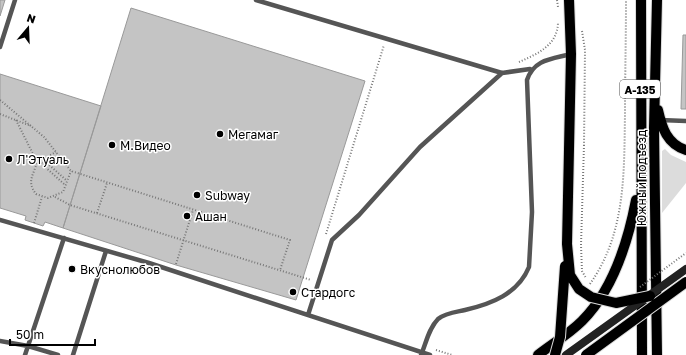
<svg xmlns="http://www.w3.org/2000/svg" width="686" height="355" viewBox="0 0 686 355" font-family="'Golos Text',sans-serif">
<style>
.green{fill:#dcdcdc}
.building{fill:#c4c4c4;stroke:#999}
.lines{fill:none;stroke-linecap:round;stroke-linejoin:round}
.primary-casing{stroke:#dbdbdb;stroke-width:12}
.path{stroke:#777;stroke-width:2;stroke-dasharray:1 2;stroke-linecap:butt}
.service{stroke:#555;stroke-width:4.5}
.primary{stroke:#000;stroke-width:10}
.primary-bridge-casing{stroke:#dbdbdb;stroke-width:12;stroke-linecap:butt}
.path-bridge{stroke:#777;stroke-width:2;stroke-dasharray:1 2;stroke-linecap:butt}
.secondary-bridge{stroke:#222;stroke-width:8}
.primary-bridge{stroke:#000;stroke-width:10}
.poi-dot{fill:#000;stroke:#fff;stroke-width:1.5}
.labels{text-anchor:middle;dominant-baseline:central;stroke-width:3;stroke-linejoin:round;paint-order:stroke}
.shield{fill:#fff;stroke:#4c4c4c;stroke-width:1}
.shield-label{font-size:11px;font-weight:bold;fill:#000}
.poi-label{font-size:12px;fill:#000;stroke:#fff;text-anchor:start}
.street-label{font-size:12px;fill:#000;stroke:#fff}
</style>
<rect width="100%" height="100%" fill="#fff"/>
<!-- green -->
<path class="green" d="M665 149 671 155 686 162V183L662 213V151Z"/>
<!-- building -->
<path class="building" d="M0 0H5L0 16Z
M131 8 365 81 296 300 176 265 63 228Z
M683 35H686V109H681Z
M0 74 101 106 63 228 45 222 43 226 25 220 26 216 0 208Z
M71 265 75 266 73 273 69 271Z"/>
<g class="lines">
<defs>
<path id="primary" d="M641 0 642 355
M657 0 654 128 657 355
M658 110C662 128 667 144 686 150
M567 244 571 54 569 0
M538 355C552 344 569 334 582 321 613 290 628 242 636 200"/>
</defs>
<!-- primary casing -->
<use href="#primary" class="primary-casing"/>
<!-- path -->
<path class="path" d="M557 0 558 7
M582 31 585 50 584 145
M519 62C537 54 557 46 558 23
M0 100 44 137 71 171 290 240 280 270
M0 114 31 126
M16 120 37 162C34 175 26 181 36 194L48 198 63 192 71 171
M45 158 56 152
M64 184 43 165 40 160 45 158 47 163 66 180
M55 197 70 205 311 280
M97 213 107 183
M34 223 42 197
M326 234 384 45
M176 264 193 210
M590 284C626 233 624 173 625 113 625 76 626 38 626 0
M436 350 452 355"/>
<!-- service -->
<path class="service" d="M256 0 502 73 530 69
M0 47 15 0
M660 120 686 121
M0 220 149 263 430 355
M308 315 332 240 359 215 420 147 502 73
M0 341 28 346 58 355
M25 355 64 238
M73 355 106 251
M421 355C426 343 429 328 438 319 445 313 456 312 465 310 491 304 518 294 529 267L532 212 527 80C534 59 552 59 571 54"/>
<!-- primary -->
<use href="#primary" class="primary"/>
<defs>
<path id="primary-bridge" d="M567 244 570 275 579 289 591 297 616 303 650 296
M555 355 560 337 565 266
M586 355 686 282"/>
</defs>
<!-- primary-bridge casing -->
<use href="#primary-bridge" class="primary-bridge-casing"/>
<!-- path-bridge -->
<path class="path-bridge" d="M584 145 581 245 582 271 586 278
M640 287 686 253"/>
<!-- secondary-bridge -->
<path class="secondary-bridge" d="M566 355 686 269"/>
<!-- primary-bridge -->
<use href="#primary-bridge" class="primary-bridge"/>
</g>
<!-- markers -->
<g class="poi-dot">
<circle cx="220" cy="134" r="4"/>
<circle cx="112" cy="145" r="4"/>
<circle cx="9" cy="159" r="4"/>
<circle cx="197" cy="195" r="4"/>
<circle cx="187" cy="216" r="4"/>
<circle cx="72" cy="269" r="4"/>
<circle cx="293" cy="292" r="4"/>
</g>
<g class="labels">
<!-- shield labels -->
<rect class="shield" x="620" y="80" width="40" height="18" rx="3"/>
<g class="shield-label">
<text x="640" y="89">А-135</text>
</g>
<!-- poi labels -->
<g class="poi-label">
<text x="228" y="134">Мегамаг</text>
<text x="120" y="145">М.Видео</text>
<text x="17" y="159">Л'Этуаль</text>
<text x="205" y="195">Subway</text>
<text x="195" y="216">Ашан</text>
<text x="80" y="269">Вкуснолюбов</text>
<text x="301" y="292">Стардогс</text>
</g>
<!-- street labels -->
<g class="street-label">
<text transform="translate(641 178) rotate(-90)">Южный подъезд</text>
</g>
</g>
<!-- north arrow -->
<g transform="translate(28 28) rotate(19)" stroke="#ffffff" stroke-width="3" paint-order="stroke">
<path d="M0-3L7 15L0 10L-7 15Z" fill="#000000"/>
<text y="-6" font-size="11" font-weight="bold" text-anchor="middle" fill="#000000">N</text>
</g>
<!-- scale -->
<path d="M10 339v6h85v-6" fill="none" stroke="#000000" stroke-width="2"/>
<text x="16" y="339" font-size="12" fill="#000000" stroke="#ffffff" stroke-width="3" paint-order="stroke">50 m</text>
</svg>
